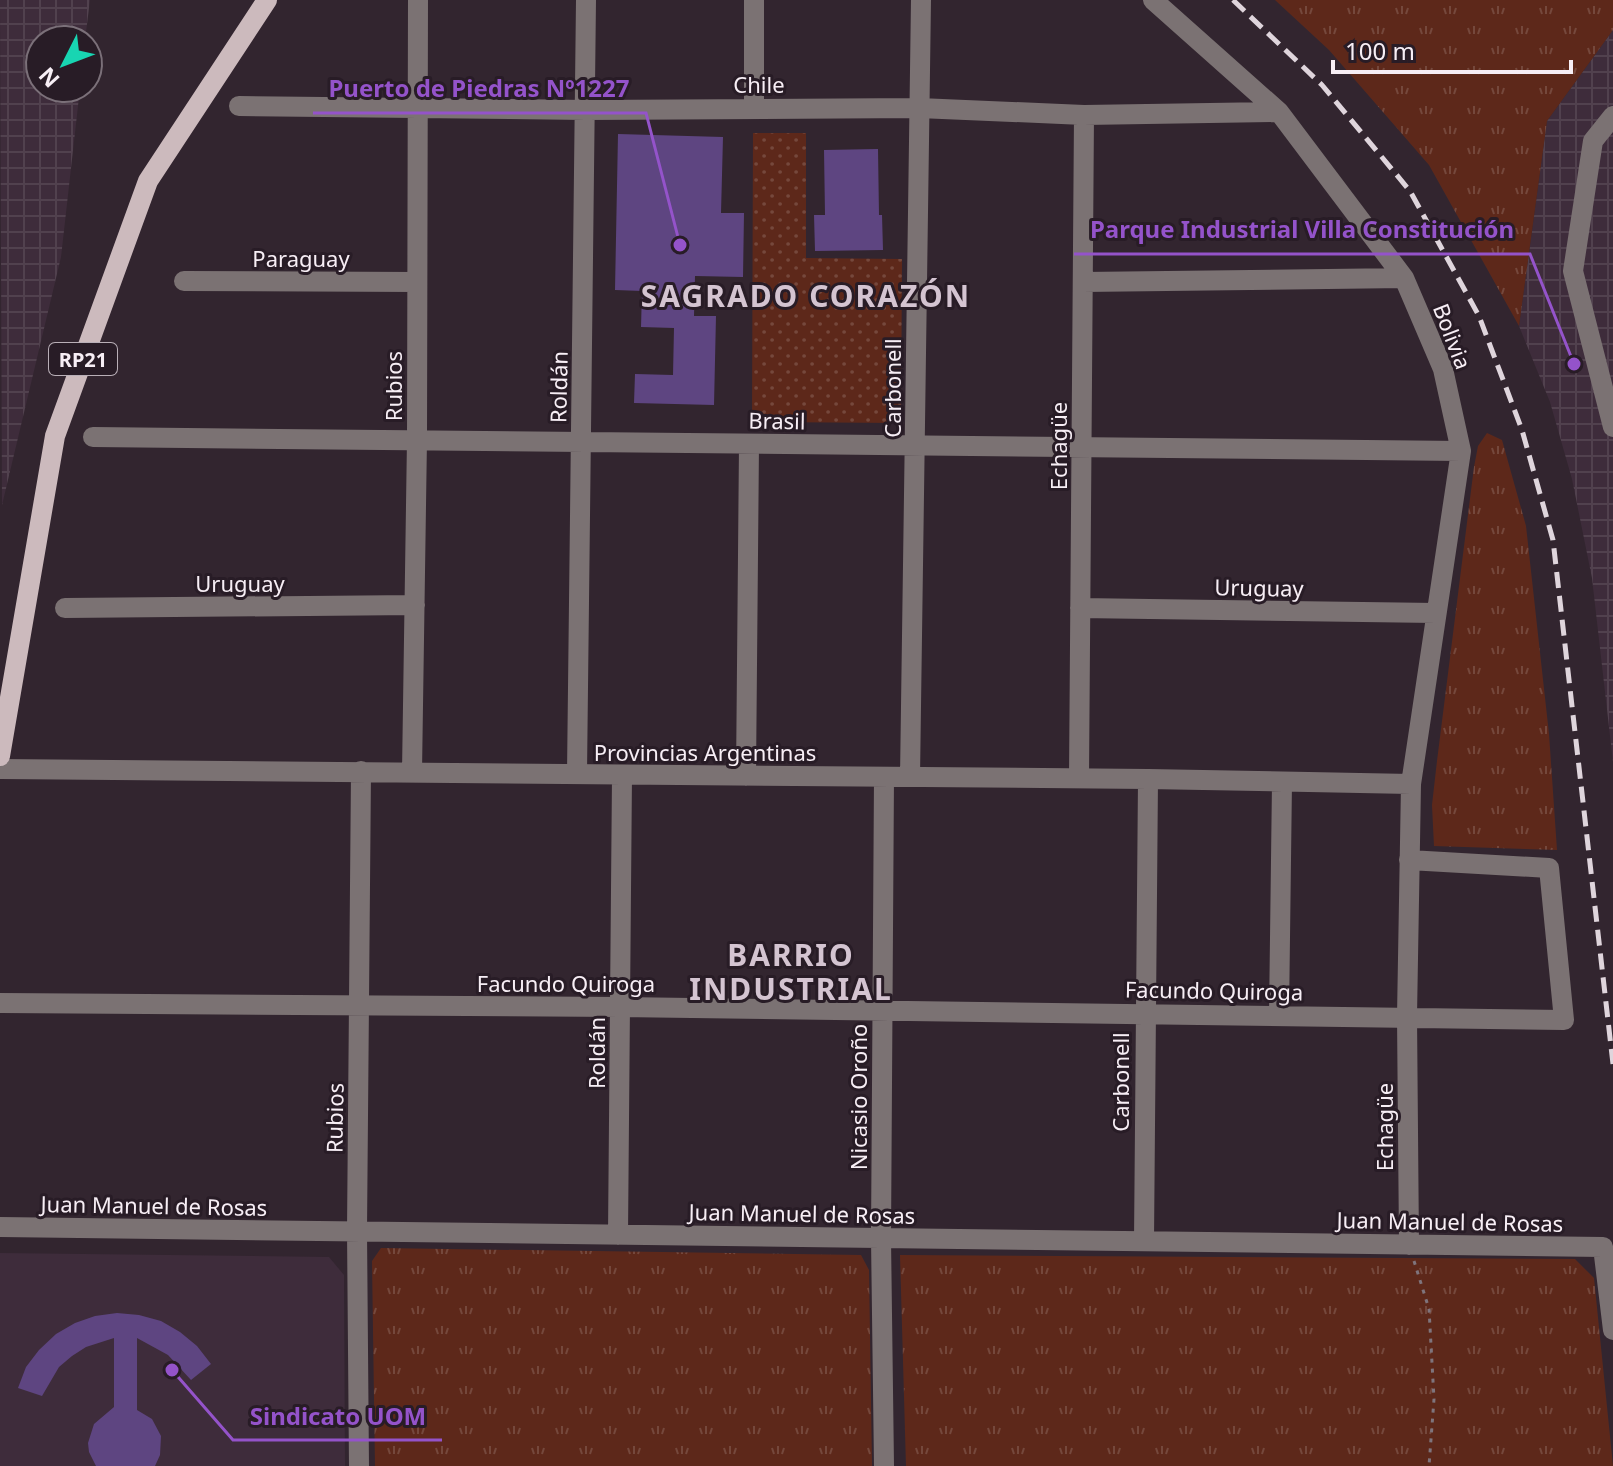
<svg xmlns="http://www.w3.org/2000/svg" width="1613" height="1466" viewBox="0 0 1613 1466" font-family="'Noto Sans',sans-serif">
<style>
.built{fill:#3e2c3b}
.industrial{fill:url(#industrial-grid)}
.grass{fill:url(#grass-tufts)}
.park{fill:url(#park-dots)}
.building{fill:#5e4581}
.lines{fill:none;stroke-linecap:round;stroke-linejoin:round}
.path{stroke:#7f747c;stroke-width:3;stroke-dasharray:4 6;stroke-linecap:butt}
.minor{stroke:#7b7273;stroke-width:20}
.major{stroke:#ccbabd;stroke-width:20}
.rail{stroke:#dfd5dc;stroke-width:5;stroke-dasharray:16 8;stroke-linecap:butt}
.labels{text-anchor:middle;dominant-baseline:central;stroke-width:6;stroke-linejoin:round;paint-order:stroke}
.shield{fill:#281c26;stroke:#b9afb7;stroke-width:2}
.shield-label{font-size:20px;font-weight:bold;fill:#f7eef5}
.street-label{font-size:22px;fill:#f7eef5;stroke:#281c26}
.district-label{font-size:30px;font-weight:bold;letter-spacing:2px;fill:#d4c4d1;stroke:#281c26}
.leader{fill:none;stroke:#9453ca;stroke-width:3}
.callout-dot{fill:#9453ca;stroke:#281c26;stroke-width:3}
.callout-label{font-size:24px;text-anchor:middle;font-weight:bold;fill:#9453ca;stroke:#281c26;stroke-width:6;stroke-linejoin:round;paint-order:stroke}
</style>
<defs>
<pattern id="industrial-grid" width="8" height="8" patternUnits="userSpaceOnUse" patternTransform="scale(2)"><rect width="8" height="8" fill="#3e2c3b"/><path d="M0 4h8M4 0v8" fill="none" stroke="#51414e"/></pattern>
<pattern id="grass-tufts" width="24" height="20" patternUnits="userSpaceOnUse" patternTransform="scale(2)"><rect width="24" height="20" fill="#5d281a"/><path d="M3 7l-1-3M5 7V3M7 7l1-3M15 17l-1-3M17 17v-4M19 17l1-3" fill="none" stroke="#75483c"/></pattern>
<pattern id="park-dots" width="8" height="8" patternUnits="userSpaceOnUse" patternTransform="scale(2)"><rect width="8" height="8" fill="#5d281a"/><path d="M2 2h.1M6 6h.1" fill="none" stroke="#75483c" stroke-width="1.8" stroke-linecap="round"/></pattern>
</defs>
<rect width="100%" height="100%" fill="#32252f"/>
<!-- built -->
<path class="built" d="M0 1253 329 1257 344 1275 345 1466H0Z"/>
<!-- industrial -->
<path class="industrial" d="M0 0H90L85 40H40V88H80L61 257 2 505Z
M1613 30V762L1592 578 1572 479 1550 402 1519 326 1547 121Z"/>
<!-- grass -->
<path class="grass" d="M1275 0H1613V30L1547 121 1519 326 1429 165 1329 50Z
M1487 433 1502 440 1526 526 1549 734 1557 850 1434 846 1432 805 1437 761 1474 467 1478 446Z
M381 1248 861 1255 869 1270 872 1466H375L372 1261Z
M900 1255 1575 1259 1594 1278 1613 1466H906Z"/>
<!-- park -->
<path class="park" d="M753 133H806V258L902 259 901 423 752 422Z"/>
<!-- building -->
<path class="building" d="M618 134 723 137 721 213H744L743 277 695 276 694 316H716L714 405 634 403 635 374 673 375 674 328 641 327 642 291 615 290Z
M878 149 879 215H882L883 250 815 251 814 215H825L824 150Z
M117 1313 139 1315 161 1321 180 1332 197 1346 211 1364 191 1380 168 1355 137 1338V1410L152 1419 161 1436 160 1455 155 1466H96L89 1452 88 1443 94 1424 114 1407V1338L86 1347 72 1356 59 1367 42 1396 18 1388 26 1367 39 1350 56 1334 75 1323 95 1316Z"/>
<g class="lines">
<!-- path -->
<path class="path" d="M1414 1261 1429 1309 1434 1399 1429 1466"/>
<!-- minor -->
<path class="minor" d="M1153 0 1279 112 1404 278 1443 369 1461 451 1411 784 1407 1016 1409 1245
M239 106 586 110 919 108 1084 115 1279 112
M754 108V0
M1613 116 1593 141 1573 271 1613 427
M184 281 417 282
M1083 282 1404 278
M93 437 1461 451
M65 608 415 605
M1080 608 1436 613
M0 769 1148 779 1411 784
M412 772 417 439 418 0
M577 774 586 0
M746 776 749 444
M884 777 881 1238 884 1466
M910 777 921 0
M1079 778 1084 115
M0 1003 620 1007 1564 1020 1549 868 1409 860
M1279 1015 1282 782
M0 1227 1603 1247 1613 1330
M618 1235 622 775
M1144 1241 1148 779
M359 1466 357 1231 361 771"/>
<!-- major -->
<path class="major" d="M0 756 55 436 148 181 267 0"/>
<!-- rail -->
<path class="rail" d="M1233 0 1322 85 1410 191 1479 316 1522 430 1553 540 1613 1064"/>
</g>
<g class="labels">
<!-- shield labels -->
<rect class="shield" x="49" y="343" width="68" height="32" rx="6"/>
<g class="shield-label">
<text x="83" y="359">RP21</text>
</g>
<!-- street labels -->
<g class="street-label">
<text x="759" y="84">Chile</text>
<text x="301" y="258">Paraguay</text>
<text transform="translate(1453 336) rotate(69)">Bolivia</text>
<text transform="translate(393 386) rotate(-90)">Rubios</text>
<text transform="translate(558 387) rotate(-89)">Roldán</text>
<text transform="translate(892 388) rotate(-90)">Carbonell</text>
<text transform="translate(777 420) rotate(1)">Brasil</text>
<text transform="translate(1058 446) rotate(-90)">Echagüe</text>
<text x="240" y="583">Uruguay</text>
<text transform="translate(1259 587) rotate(1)">Uruguay</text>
<text x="705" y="752">Provincias Argentinas</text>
<text x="566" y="983">Facundo Quiroga</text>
<text transform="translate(1214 990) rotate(1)">Facundo Quiroga</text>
<text transform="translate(596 1053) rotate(-90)">Roldán</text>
<text transform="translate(1120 1082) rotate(-90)">Carbonell</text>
<text transform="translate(858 1097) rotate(-90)">Nicasio Oroño</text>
<text transform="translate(334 1118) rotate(-89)">Rubios</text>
<text transform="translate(1384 1127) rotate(-90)">Echagüe</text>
<text transform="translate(154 1205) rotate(1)">Juan Manuel de Rosas</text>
<text transform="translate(802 1213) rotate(1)">Juan Manuel de Rosas</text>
<text transform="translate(1450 1221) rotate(1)">Juan Manuel de Rosas</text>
</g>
<!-- district labels -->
<g class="district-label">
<text x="806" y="295">SAGRADO CORAZÓN</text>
<text x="791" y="954">BARRIO<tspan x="791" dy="34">INDUSTRIAL</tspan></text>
</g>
</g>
<!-- callouts -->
<path class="leader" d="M680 245L646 113H313M1574 364L1530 254H1074M172 1370L233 1440H442"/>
<g class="callout-dot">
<circle cx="680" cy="245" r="8"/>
<circle cx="1574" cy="364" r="8"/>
<circle cx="172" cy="1370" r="8"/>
</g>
<g class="callout-label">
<text x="479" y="97">Puerto de Piedras Nº1227</text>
<text x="1302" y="238">Parque Industrial Villa Constitución</text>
<text x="338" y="1425">Sindicato UOM</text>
</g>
<!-- north arrow -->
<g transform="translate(64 64) rotate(228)"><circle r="38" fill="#281c26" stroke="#7b7079" stroke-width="2"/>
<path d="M0-6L14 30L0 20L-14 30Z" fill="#18d5b2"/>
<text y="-12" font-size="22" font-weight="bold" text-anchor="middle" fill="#f7eef5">N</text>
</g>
<!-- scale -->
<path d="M1333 60v12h238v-12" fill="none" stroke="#f7eef5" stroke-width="4"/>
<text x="1345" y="60" font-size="24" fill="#f7eef5" stroke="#281c26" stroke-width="6" paint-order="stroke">100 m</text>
</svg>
